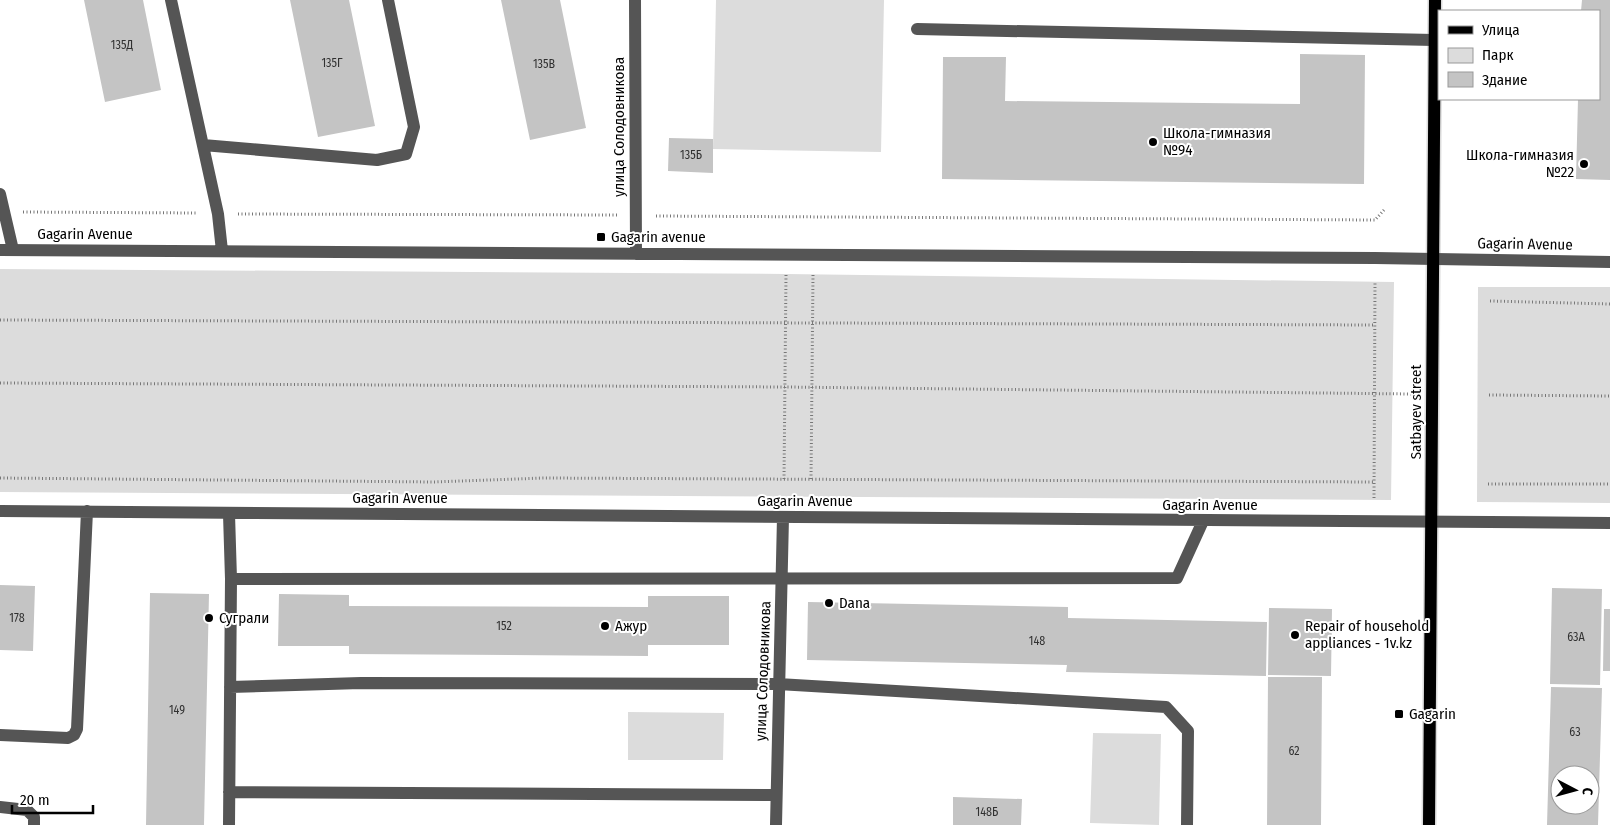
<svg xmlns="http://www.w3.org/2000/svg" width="1610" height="825" viewBox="0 0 1610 825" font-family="'Fira Sans Condensed',sans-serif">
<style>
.green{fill:#dcdcdc}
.building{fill:#c4c4c4;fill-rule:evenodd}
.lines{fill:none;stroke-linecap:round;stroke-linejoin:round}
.major-casing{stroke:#dbdbdb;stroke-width:15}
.path{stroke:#777;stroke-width:3;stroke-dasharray:1 2.5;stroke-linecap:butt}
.minor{stroke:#555;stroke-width:12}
.major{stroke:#000;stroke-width:12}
.poi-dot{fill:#000;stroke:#fff;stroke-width:2}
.labels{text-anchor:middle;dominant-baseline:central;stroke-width:4;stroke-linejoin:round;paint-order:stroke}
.number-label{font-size:12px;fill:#313131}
.street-label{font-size:15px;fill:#000;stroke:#fff}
.poi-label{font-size:15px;fill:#000;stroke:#fff;text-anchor:start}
</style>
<rect width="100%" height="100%" fill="#fff"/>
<!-- green -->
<path class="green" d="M716 0H884L881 152 713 149Z
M0 269 786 274 1394 282 1391 500 0 492Z
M1478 287H1610V503L1477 502Z
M628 712 724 713 723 760H628Z
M1093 733 1161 734 1159 825 1090 823Z"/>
<!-- building -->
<path class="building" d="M84 0H143L161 90 105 102Z
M290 0H349L375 126 318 137Z
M501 0H560L586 128 530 140Z
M1582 0H1610V180L1576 179 1578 99H1599V11H1581Z
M1300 54 1365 55 1364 184 942 179 943 57H1006L1005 101 1300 104Z
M669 138 713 139V173L668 171Z
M0 585 35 586 33 651 0 650Z
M1552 588 1602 589 1600 685 1550 684Z
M150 593 209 594 204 825H146Z
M279 594 349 595V606L648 607V596H729V645H648V656L349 654V646H278Z
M808 602 1068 607V618L1267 622 1266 676 1066 672 1067 665 807 660Z
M1269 608 1332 609 1331 676 1268 675Z
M1604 609H1610V671H1603Z
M1268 677H1322L1321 825H1267Z
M1551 687 1602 688 1598 825H1547ZM1560 775H1590V805H1560Z
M953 797 1022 799 1021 825H953Z"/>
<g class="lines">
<defs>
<path id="major" d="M1429 825 1435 0"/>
</defs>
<!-- major casing -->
<use href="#major" class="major-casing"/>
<!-- path -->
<path class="path" d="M23 212 197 213
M238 214 617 215
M656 216 1375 220 1384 210
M1490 301 1610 304
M0 320 1375 325
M0 383 786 387 1412 394
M1489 395 1610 396
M0 478 434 482 543 478 1374 482
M784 479 786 275
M811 479 813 275
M1488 484H1610
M1374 498 1375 282"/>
<!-- minor -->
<path class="minor" d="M171 0 218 214 222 251
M635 0 636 254
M917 29 1434 40
M203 145 377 160 406 154 414 127 388 0
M0 194 13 250
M0 250 1375 258 1610 262
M0 511 1610 523
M229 514 231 579 229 825
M231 579 1177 578 1203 521
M230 687 361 683 778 684 1166 707 1188 731 1187 825
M0 735 68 738 74 735 77 729 87 511
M229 792 776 795
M0 807 27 810 34 817V825
M776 825 783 517"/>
<!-- major -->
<use href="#major" class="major"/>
</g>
<!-- markers -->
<g class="poi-dot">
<circle cx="1153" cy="142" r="5"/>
<circle cx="1584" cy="164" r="5"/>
<rect x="596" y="232" width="10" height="10" rx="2.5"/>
<circle cx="829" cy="603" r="5"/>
<circle cx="209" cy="618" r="5"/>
<circle cx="605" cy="626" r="5"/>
<circle cx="1295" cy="635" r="5"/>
<rect x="1394" y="709" width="10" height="10" rx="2.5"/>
</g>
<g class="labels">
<!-- number labels -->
<g class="number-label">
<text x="122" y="45">135Д</text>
<text x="332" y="63">135Г</text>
<text x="544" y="64">135В</text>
<text x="691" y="155">135Б</text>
<text x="17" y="618">178</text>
<text x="504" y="626">152</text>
<text x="1576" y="637">63А</text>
<text x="1037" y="641">148</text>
<text x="177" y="710">149</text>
<text x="1575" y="732">63</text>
<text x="1294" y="751">62</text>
<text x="987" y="812">148Б</text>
</g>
<!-- street labels -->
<g class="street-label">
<text transform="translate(619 127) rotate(-90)">улица Солодовникова</text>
<text x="85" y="234">Gagarin Avenue</text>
<text transform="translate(1525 244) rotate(1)">Gagarin Avenue</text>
<text transform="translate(1416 412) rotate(-90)">Satbayev street</text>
<text x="400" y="498">Gagarin Avenue</text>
<text x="805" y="501">Gagarin Avenue</text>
<text x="1210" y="505">Gagarin Avenue</text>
<text transform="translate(763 671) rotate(-88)">улица Солодовникова</text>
</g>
<!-- poi labels -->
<g class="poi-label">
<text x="1163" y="133">Школа-гимназия<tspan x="1163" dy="17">№94</tspan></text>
<text x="1574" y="155" text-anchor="end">Школа-гимназия<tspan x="1574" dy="17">№22</tspan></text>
<text x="611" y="237">Gagarin avenue</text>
<text x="839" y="603">Dana</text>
<text x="219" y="618">Суграли</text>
<text x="615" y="626">Ажур</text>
<text x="1305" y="626">Repair of household<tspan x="1305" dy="17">appliances - 1v.kz</tspan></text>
<text x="1409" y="714">Gagarin</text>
</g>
</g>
<!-- legend -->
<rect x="1438" y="10" width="162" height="90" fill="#ffffff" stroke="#999999"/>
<rect x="1448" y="26" width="25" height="8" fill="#000000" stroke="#999999"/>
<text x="1482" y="35" font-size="15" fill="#000000">Улица</text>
<rect x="1448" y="48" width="25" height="15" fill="#dcdcdc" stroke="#999999"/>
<text x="1482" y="60" font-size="15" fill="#000000">Парк</text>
<rect x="1448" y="72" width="25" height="15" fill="#c4c4c4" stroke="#999999"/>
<text x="1482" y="85" font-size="15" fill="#000000">Здание</text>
<!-- north arrow -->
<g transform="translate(1575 790) rotate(96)"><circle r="24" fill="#ffffff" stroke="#999999"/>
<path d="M0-4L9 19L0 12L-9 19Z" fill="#000000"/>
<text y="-8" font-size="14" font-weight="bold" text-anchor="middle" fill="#000000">С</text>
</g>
<!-- scale -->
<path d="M12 805v8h81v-8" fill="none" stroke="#000000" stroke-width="2.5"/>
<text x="20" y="805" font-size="15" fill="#000000" stroke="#ffffff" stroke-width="4" paint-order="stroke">20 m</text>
</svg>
